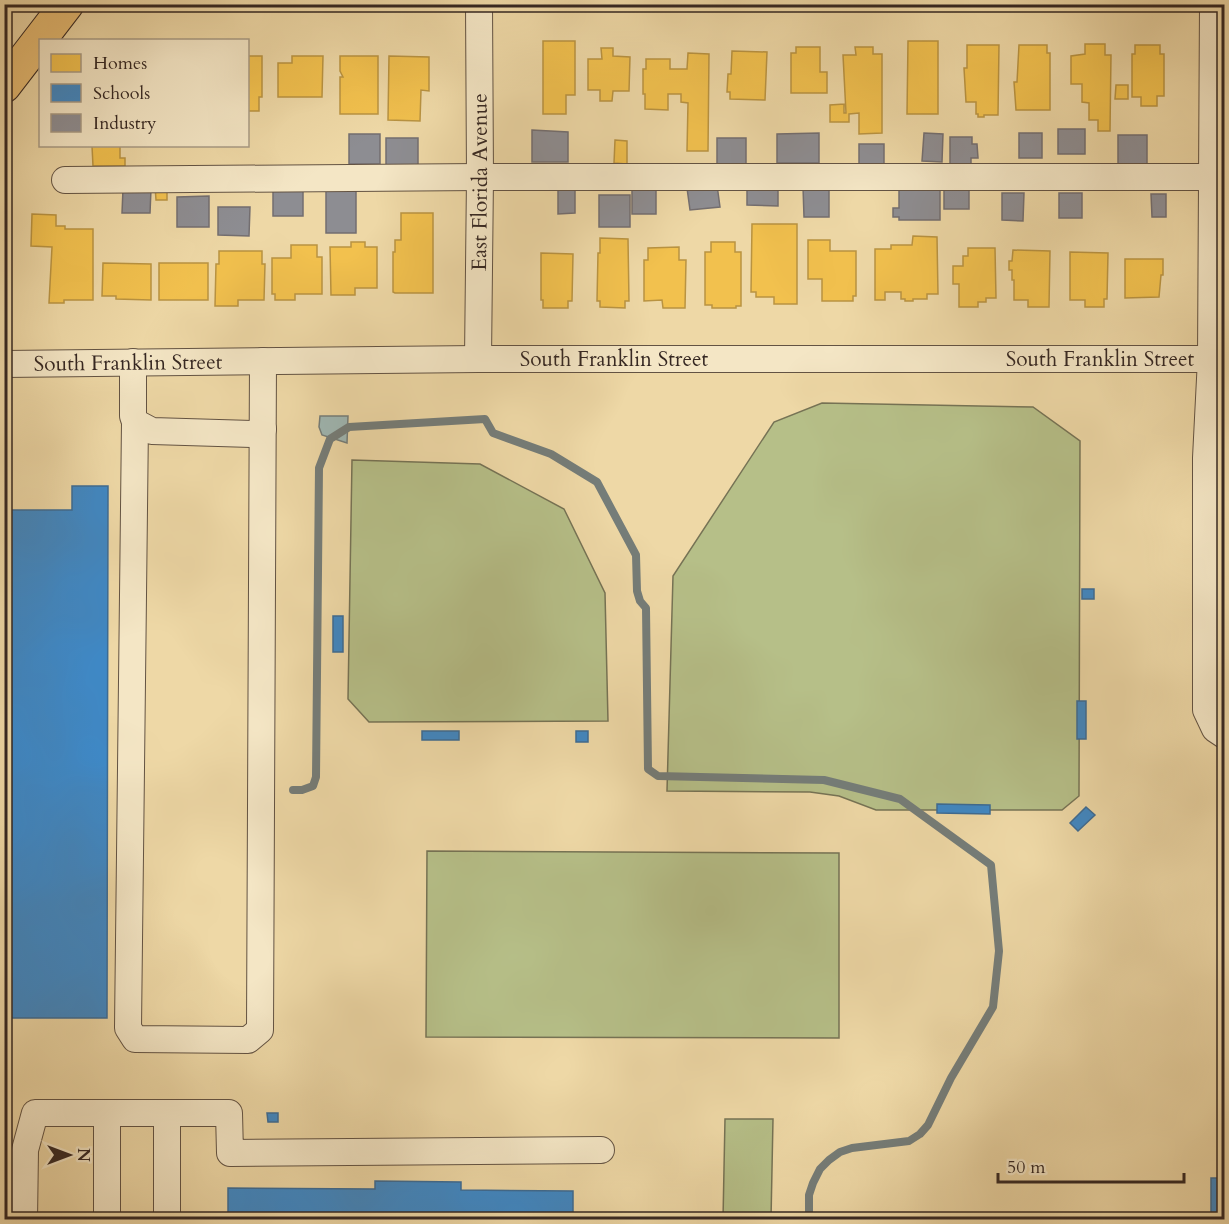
<svg xmlns="http://www.w3.org/2000/svg" width="1229" height="1224" viewBox="0 0 1229 1224" font-family="Cardo,serif">
<style>
.green{fill:#b6bf88;stroke:#767355;stroke-width:1.5}
.water{fill:#9fb7b3;stroke:#757d79;stroke-width:1.5}
.homes{fill:#f2c14e;stroke:#b99341;stroke-width:1.5}
.schools{fill:#3f88c5;stroke:#3c6b94;stroke-width:1.5}
.industry{fill:#8d8d92;stroke:#736e70;stroke-width:1.5}
.lines{fill:none;stroke-linecap:round;stroke-linejoin:round}
.stream{stroke:#757d79;stroke-width:8}
.minor-casing{stroke:#635343;stroke-width:28}
.highway-casing{stroke:#352722;stroke-width:35}
.minor{stroke:#f4e6c5;stroke-width:26}
.highway{stroke:#e7bc73;stroke-width:33}
.labels{text-anchor:middle;dominant-baseline:central;stroke-width:6;stroke-linejoin:round;paint-order:stroke}
.street-label{font-size:21px;fill:#352722;stroke:#f4e6c5}
</style>
<rect width="100%" height="100%" fill="#eed8a6"/>
<filter id="stains"><feTurbulence type="fractalNoise" baseFrequency=".00333" numOctaves="4"/><feColorMatrix values="0 0 0 0 .2 0 0 0 0 .09 0 0 0 0 .02 0 0 0 .5 -.17"/></filter>
<radialGradient id="worn" r=".72"><stop offset=".6" stop-color="#630" stop-opacity="0"/><stop offset="1" stop-color="#630" stop-opacity=".3"/></radialGradient>
<!-- green -->
<path class="green" d="M822 403 1033 407 1080 441 1079 796 1062 810H876L839 796 810 792 667 791 673 576 774 422Z
M352 460 480 464 564 509 605 593 608 721 369 722 348 699Z
M427 851 839 853V1038L426 1037Z
M725 1119H773L771 1219H723Z"/>
<!-- water -->
<path class="water" d="M320 416H348L347 443 322 435 319 427Z"/>
<!-- homes -->
<path class="homes" d="M543 41H575V95H566V114H543Z
M908 41H938V114H907Z
M1085 44H1105V55H1111L1110 131H1098V120H1089V103L1082 102V84H1071V56L1085 54Z
M967 45H999L998 115H984V117H978V114H976V102H966L964 68H967Z
M1019 45H1047V53H1050V110H1016L1014 82H1017Z
M1135 45H1160V54H1164V96H1157V106H1141V97H1132V54H1135Z
M796 47H820V72H827V93H791V53H796Z
M855 47H873V54H882V133L859 134V113L849 114V122H830V105L844 104V113H846L843 55H856Z
M601 48H613V56L630 57 629 91H613L612 101H600V90H588V59H602Z
M732 51 767 52 765 100 730 99V92H727L728 74H731Z
M688 53 709 54 708 151H687L688 103 681 102V94H668V110L645 109V94H643V69H646V59H670V69H687Z
M248 56H262V97H259V111H248Z
M292 56H323L322 97H278V63H292Z
M340 56H378V114H340V77H343L340 71Z
M389 56 429 57V91L421 90 420 121 388 120Z
M1116 85H1128V99H1115Z
M615 140 627 141V164L614 163Z
M92 146H120V158H125V166H93Z
M155 186 167 187V200H156Z
M401 213H433V293H395L393 292V252H395V240H401Z
M32 214 56 215V226H65V229H93V300H64V303H49L52 247 31 246Z
M752 224H797V304H774V297H756V292H751Z
M913 236 937 237 938 294H927V299H913V301H905V299H901V292H885V300H875V249H891V245H912Z
M600 238 628 239 629 301H625V308L600 307V301H597L598 253H600Z
M808 240H830V251H856V296H853V301H822V279H808Z
M351 242H365V247H377V288H355V295H331L330 247H351Z
M711 242H735V252H741V306H736V308H712V305H705V252H711Z
M291 245H317V257H322V294H295V300H275V294H272V258H291Z
M679 247V260H686L685 308H663L662 300 644 301V260H648V248Z
M968 248H995L996 298H986V302H978V307H959V284H953V266H963V256H968Z
M1013 250 1050 251 1049 307H1028V300H1014V280H1012V270H1009V261H1012Z
M219 251H262V264H265L264 300H238V306H215L216 264H219Z
M1070 252 1108 253 1107 299H1104V307H1085V300H1070Z
M541 253 573 254 572 301H568V308H543V300H541Z
M1125 259H1163V275H1161L1159 297 1125 298Z
M103 263 151 264V300L116 299V296H102Z
M159 263H208V300H159Z"/>
<!-- schools -->
<path class="schools" d="M72 486H108L107 1018H4V510H72Z
M1082 589H1094V599H1082Z
M333 616H343V652H333Z
M1077 701H1086V739H1077Z
M422 731H459V740H422Z
M576 731H588V742H576Z
M937 804 990 805V814L937 813Z
M1086 807 1095 815 1078 831 1070 823Z
M267 1113H278V1122H268Z
M1211 1178H1224V1220H1211Z
M375 1181 461 1182V1190L573 1191V1220H228V1188L375 1189Z"/>
<!-- industry -->
<path class="industry" d="M1058 129H1085V154H1058Z
M532 130 568 132V162H532Z
M819 133V163H777V134Z
M924 133 943 134 942 162 922 161Z
M1019 133H1042V158H1019Z
M349 134H380V164H349Z
M1118 135H1147V168H1118Z
M950 137H972V144H977L978 158H971V165H950Z
M386 138H418V167H386Z
M717 138H746V166H717Z
M859 144H884V169H859Z
M747 181H778V206L747 205Z
M326 185H356V233H326Z
M717 185 720 207 690 210 687 188Z
M969 185V209H944V186Z
M273 186 303 187V216H273Z
M803 187H829V217H804Z
M123 189H151L150 213H122Z
M558 190H575V213L558 214Z
M632 190H656V214H632Z
M899 190H940V220H899V217H893V208H899Z
M1002 193H1024L1023 221 1002 220Z
M1059 193H1082V218H1059Z
M1151 194H1166V217H1152Z
M599 195H630V227H599Z
M209 196V227H177V197Z
M218 207H250L249 236 218 235Z"/>
<g class="lines">
<!-- stream -->
<path class="stream" d="M293 790H302L313 786 316 777 319 468 330 439 349 427 485 419 493 433 551 454 597 482 636 555 637 591 640 601 646 608 648 769 658 776 824 780 900 799 991 865 999 951 993 1007 951 1078 928 1125 920 1134 909 1141 852 1148 840 1152 829 1160 820 1169 813 1183 809 1195V1220"/>
<defs>
<g id="minor">
<path d="M1213 4 1211 359 1206 458V710L1215 729 1224 735"/>
<path d="M65 180 480 177H1224"/>
<path id="s1" d="M478 359 480 177 479 4"/>
<path d="M133 362V416L135 422 128 1028 135 1039 248 1040 260 1030 263 361"/>
<path id="s2" d="M4 364 478 359H1224"/>
<path d="M135 422 152 431 252 434 263 429"/>
<path d="M107 1113V1220"/>
<path d="M167 1113V1220"/>
<path d="M24 1220 25 1150 35 1113H229L230 1153 601 1150"/>
</g>
<path id="highway" d="M4 86 67 4"/>
</defs>
<!-- minor casing -->
<use href="#minor" class="minor-casing"/>
<!-- highway casing -->
<use href="#highway" class="highway-casing"/>
<!-- minor -->
<use href="#minor" class="minor"/>
<!-- highway -->
<use href="#highway" class="highway"/>
</g>
<g class="labels">
<!-- street labels -->
<g class="street-label">
<text stroke="none"><textPath href="#s1" startOffset="177">East Florida Avenue</textPath></text>
<text stroke="none"><textPath href="#s2" startOffset="610">South Franklin Street</textPath></text>
<text stroke="none"><textPath href="#s2" startOffset="1096">South Franklin Street</textPath></text>
<text stroke="none"><textPath href="#s2" startOffset="124">South Franklin Street</textPath></text>
</g>
</g>
<!-- margin -->
<rect width="1229" height="1224" fill="none" stroke="#eed8a6" stroke-width="24"/>
<rect x="6" y="6" width="1217" height="1212" fill="none" stroke="#352722" stroke-width="3"/>
<rect x="12" y="12" width="1205" height="1200" fill="none" stroke="#352722" stroke-width="1.5"/>
<!-- legend -->
<rect x="39" y="39" width="210" height="108" fill="#f4e6c5" stroke="#a89a84" stroke-width="1.5"/>
<rect x="51" y="54" width="30" height="18" fill="#f2c14e" stroke="#a89a84" stroke-width="1.5"/>
<text x="93" y="69" font-size="18" fill="#352722">Homes</text>
<rect x="51" y="84" width="30" height="18" fill="#3f88c5" stroke="#a89a84" stroke-width="1.5"/>
<text x="93" y="99" font-size="18" fill="#352722">Schools</text>
<rect x="51" y="114" width="30" height="18" fill="#8d8d92" stroke="#a89a84" stroke-width="1.5"/>
<text x="93" y="129" font-size="18" fill="#352722">Industry</text>
<!-- north arrow -->
<g transform="translate(69 1155) rotate(90)" stroke="#f4e6c5" stroke-width="4.5" paint-order="stroke">
<path d="M0-4.5L10 22L0 15L-10 22Z" fill="#352722"/>
<text y="-9" font-size="16" font-weight="bold" text-anchor="middle" fill="#352722">N</text>
</g>
<!-- scale -->
<path d="M998 1173v9h186v-9" fill="none" stroke="#352722" stroke-width="3"/>
<text x="1007" y="1173" font-size="18" fill="#352722" stroke="#f4e6c5" stroke-width="4.5" paint-order="stroke">50 m</text>
<rect width="100%" height="100%" filter="url(#stains)"/>
<rect width="100%" height="100%" fill="url(#worn)"/>
</svg>
